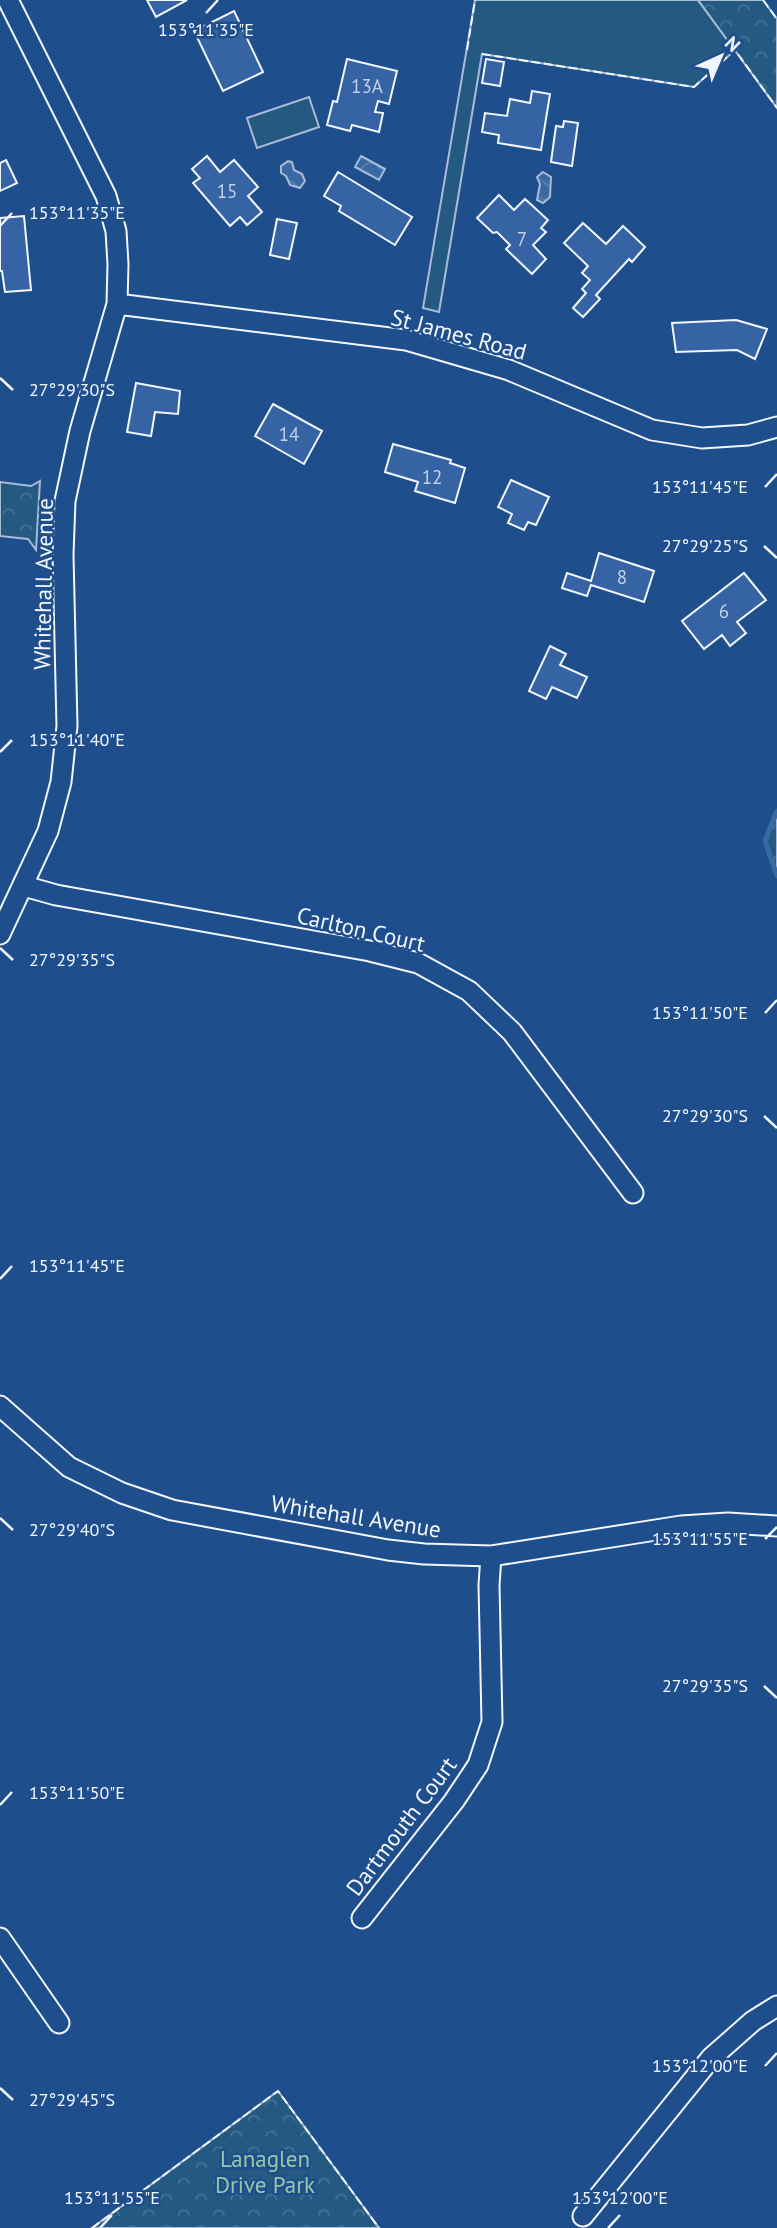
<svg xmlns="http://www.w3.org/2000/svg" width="777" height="2228" viewBox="0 0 777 2228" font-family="'PT Sans',sans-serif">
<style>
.green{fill:#245a82;stroke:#a8bbd7;stroke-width:2}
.forest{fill:url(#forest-crowns);stroke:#a8bbd7;stroke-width:2}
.water{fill:url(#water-waves);stroke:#a8bbd7;stroke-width:2}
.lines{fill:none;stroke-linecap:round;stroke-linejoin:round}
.stream{stroke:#3b69a3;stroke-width:5}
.building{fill:#3563a3;stroke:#f2f6ff;stroke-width:2}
.minor-casing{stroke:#f2f6ff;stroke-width:23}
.minor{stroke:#1f4e8c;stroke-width:19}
.fence{stroke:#f2f6ff;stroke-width:2;stroke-dasharray:9 3.5;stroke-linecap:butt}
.ticks{fill:none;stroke:#f2f6ff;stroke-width:2.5}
.labels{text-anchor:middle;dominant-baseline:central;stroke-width:5;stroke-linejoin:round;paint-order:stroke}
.number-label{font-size:19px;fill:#c3d1e8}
.street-label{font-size:23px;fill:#f2f6ff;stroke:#1f4e8c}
.park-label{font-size:23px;fill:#97c8a6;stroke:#1f4e8c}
.ticks-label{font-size:18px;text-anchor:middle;fill:#f2f6ff;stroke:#1f4e8c;stroke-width:5;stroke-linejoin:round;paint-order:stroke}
</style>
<defs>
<pattern id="forest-crowns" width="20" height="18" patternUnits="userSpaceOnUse" patternTransform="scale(1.75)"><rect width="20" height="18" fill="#245a82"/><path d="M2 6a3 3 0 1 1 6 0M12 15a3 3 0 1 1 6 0" fill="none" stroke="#447295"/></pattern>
<pattern id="water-waves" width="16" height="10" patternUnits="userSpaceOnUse" patternTransform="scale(1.75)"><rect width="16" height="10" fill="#3b69a3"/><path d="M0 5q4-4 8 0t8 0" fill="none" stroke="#587fb1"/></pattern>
</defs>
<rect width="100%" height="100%" fill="#1f4e8c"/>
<!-- green -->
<path class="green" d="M475 0H698L735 50 694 87 482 54 439 312 423 308Z
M309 97 319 127 257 148 247 118Z"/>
<!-- forest -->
<path class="forest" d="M698 0H763L777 19V108Z
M40 481 36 550 28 539 0 536V482L31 486Z
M777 811V876L765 841Z
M278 2091 379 2228H92Z"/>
<!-- water -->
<path class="water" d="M361 156 385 169 379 180 355 167Z
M288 161 292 162 294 170 302 174 305 181 300 188 290 185 286 176 281 173V166Z
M543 172 551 177 550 197 543 203 537 200 540 184 537 177Z"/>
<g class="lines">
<!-- stream -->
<path class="stream" d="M777 811 765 841 777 876"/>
</g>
<!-- building -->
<path class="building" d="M147 0H187L156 17Z
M234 11 263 72 223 91 194 31Z
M347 59 397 71 389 104 378 101 375 112 383 113 379 132 352 125 350 131 327 125 333 101 337 102Z
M486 59 504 62 500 86 482 83Z
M532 91 550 94 541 150 498 143 499 135 482 132 485 113 507 116 510 99 530 103Z
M564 121 578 123 572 166 551 162 556 126 563 127Z
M207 156 220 172 234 160 258 187 248 196 262 212 247 225 240 217 230 226 193 183 200 178 192 169Z
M6 160 17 183 0 191V163Z
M338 172 412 217 395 245 339 211 341 206 324 196Z
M499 195 514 210 525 199 548 220 541 228 546 232 533 245 546 259 532 274 506 249 510 245 497 232 493 233 477 218Z
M24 216 31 290 5 292 2 271H0V218Z
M277 219 297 223 289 259 270 255Z
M583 223 606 244 623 226 645 247 632 262 629 259 596 295 600 299 583 317 573 308 586 293 582 289 590 280 582 273 588 266 564 243Z
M736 320 767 329 755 359 737 350 676 352 672 323Z
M136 383 180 391 178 414 155 412 151 436 127 432Z
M273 404 322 431 304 464 255 436Z
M393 444 451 460 450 463 465 468 455 503 415 491 418 482 385 472Z
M511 480 549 497 536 525 528 522 524 530 508 523 512 514 498 507Z
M599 553 654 571 644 602 591 585 587 596 562 588 567 573 591 581Z
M744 573 766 600 737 622 746 633 730 646 722 635 704 649 682 621Z
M550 646 566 654 560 665 587 677 577 698 552 687 546 699 529 691Z"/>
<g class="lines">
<defs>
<path id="minor" d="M117 304 406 340 509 370 652 430 702 438 748 435 777 427
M24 886 56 895 370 951 418 963 469 991 512 1032 633 1193
M0 934 48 831 61 782 67 726 63 555 65 501 80 431 117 304 118 264 116 231 106 196 8 0
M0 1406 69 1467 122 1493 172 1510 388 1550 424 1554 491 1556 681 1526 728 1523 777 1526
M362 1918 454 1801 478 1765 492 1722 489 1585 491 1556
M0 1938 59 2023
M583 2216 711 2058 753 2021 777 2006"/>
</defs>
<!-- minor casing -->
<use href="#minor" class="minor-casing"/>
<!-- minor -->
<use href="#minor" class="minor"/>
<!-- fence -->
<path class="fence" d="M763 0 777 19
M467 50 475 0
M482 54 694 87 735 50 777 108
M92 2228 278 2091 379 2228"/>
</g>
<!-- ticks -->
<path class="ticks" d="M206 13 218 0M0 226 12 213M0 378 13 390M765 487 777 474M764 546 777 558M0 752 12 740M0 948 13 960M765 1013 777 1000M764 1116 777 1128M0 1279 12 1266M0 1518 13 1530M765 1539 777 1527M764 1686 777 1698M0 1805 12 1792M765 2066 777 2053M0 2088 13 2100M100 2228 112 2215M608 2228 620 2215"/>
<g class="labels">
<!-- number labels -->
<g class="number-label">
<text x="367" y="86">13A</text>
<text x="227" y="191">15</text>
<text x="522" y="239">7</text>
<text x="289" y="434">14</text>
<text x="432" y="477">12</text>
<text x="622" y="577">8</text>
<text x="724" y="611">6</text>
</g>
<!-- street labels -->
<g class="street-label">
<text transform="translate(459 334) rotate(15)">St James Road</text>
<text transform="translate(43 584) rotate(-89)">Whitehall Avenue</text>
<text transform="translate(361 929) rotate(13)">Carlton Court</text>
<text transform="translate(356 1516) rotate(9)">Whitehall Avenue</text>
<text transform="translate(401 1826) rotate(-53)">Dartmouth Court</text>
</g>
<!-- park labels -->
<g class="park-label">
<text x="265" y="2158">Lanaglen<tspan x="265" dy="26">Drive Park</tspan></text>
</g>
</g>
<g class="ticks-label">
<text x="206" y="36">153°11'35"E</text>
<text x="77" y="219">153°11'35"E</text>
<text x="72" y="396">27°29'30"S</text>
<text x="700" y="493">153°11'45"E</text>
<text x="705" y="552">27°29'25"S</text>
<text x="77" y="746">153°11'40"E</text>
<text x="72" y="966">27°29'35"S</text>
<text x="700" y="1019">153°11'50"E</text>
<text x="705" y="1122">27°29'30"S</text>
<text x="77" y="1272">153°11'45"E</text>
<text x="72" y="1536">27°29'40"S</text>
<text x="700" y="1545">153°11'55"E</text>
<text x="705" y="1692">27°29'35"S</text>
<text x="77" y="1799">153°11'50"E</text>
<text x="700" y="2072">153°12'00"E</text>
<text x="72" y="2106">27°29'45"S</text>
<text x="112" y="2204">153°11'55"E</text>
<text x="620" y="2204">153°12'00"E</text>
</g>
<!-- north arrow -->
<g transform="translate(721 56) rotate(44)" stroke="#1f4e8c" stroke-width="5" paint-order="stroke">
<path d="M0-5L12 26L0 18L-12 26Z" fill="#f2f6ff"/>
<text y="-10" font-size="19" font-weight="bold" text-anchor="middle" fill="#f2f6ff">N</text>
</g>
</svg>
